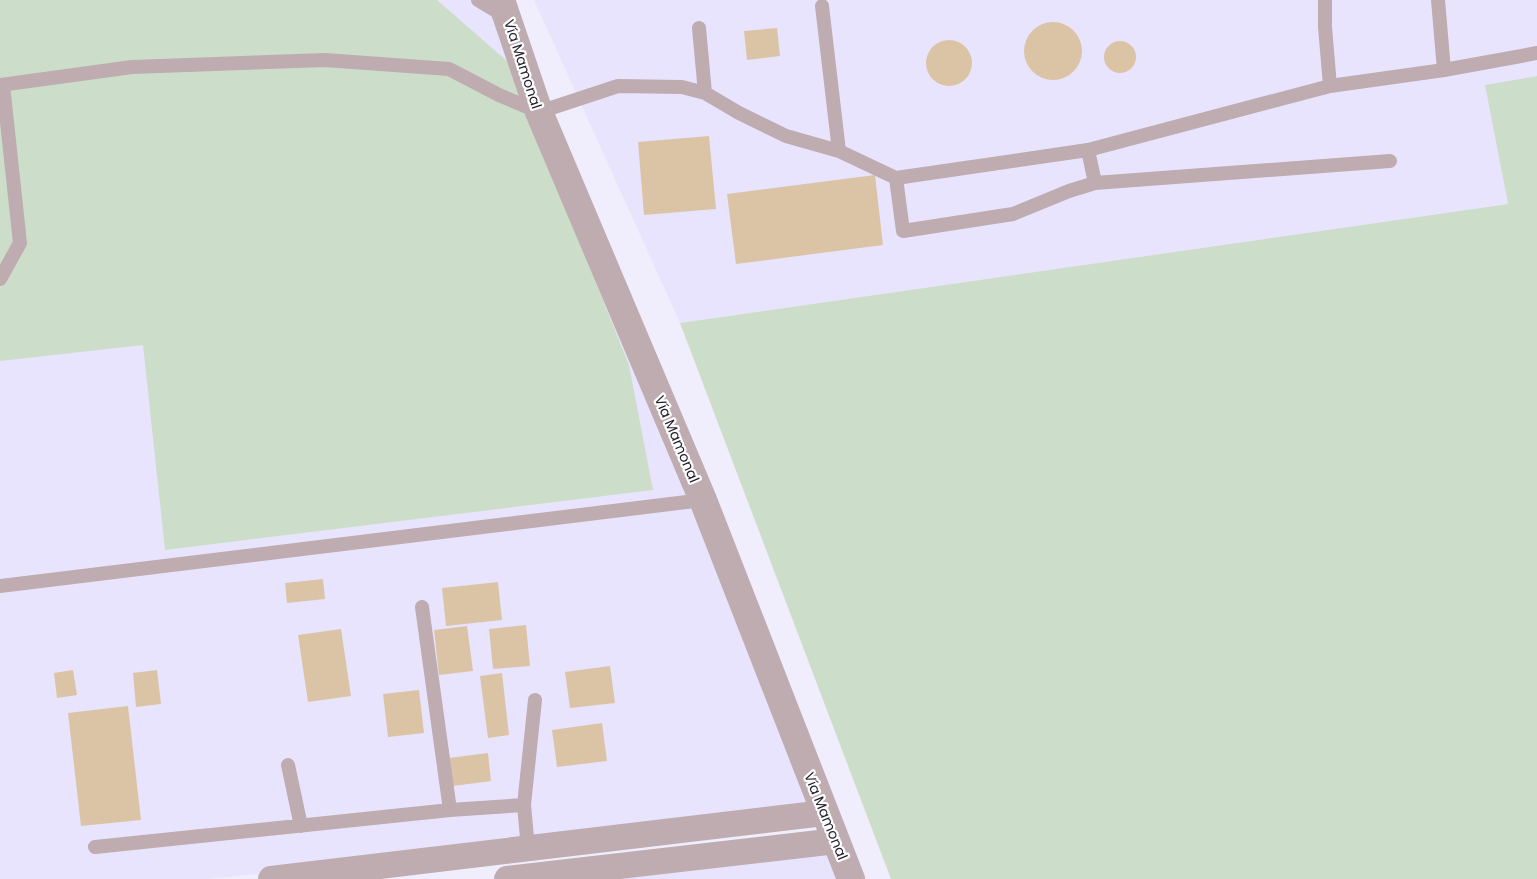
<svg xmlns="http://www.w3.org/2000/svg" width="1537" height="879" viewBox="0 0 1537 879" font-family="Poppins,sans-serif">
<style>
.built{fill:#e9e4fe}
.green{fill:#ccdec9}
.building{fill:#dbc4a5}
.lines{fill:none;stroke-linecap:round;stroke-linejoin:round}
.service{stroke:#beacb0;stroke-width:14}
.minor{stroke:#beacb0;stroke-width:26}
.tertiary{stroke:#beacb0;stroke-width:28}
.labels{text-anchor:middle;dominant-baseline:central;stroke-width:4.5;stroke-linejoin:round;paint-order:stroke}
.street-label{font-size:14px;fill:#23202d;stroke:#fdfdfd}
</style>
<rect width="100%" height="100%" fill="#f0edfc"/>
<!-- built -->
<path class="built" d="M0 0H501L824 813 528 849 206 879H0Z
M534 0H1537V76L1486 86 1508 204 680 323Z
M831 853 841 879H575Z"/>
<!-- green -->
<path class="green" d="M0 0H437L507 61 629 365 653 490 165 550 143 345 0 361Z
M1537 76V879H891L680 323 1508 204 1485 85Z"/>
<!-- building -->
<path class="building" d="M1024 51a29 29 0 1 1 58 0a29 29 0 1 1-58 0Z
M777 28 780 56 747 60 744 31Z
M926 63a23 23 0 1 1 46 0a23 23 0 1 1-46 0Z
M1104 57a16 16 0 1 1 32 0a16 16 0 1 1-32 0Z
M709 136 716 209 644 215 638 142Z
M875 175 883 245 736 264 727 194Z
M323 579 325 599 287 603 285 583Z
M498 582 502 620 446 626 442 588Z
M526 625 530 666 493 669 489 629Z
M467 626 473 671 439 675 434 630Z
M341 629 351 696 308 702 298 635Z
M610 666 615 703 570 708 565 672Z
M73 670 77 695 57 698 54 673Z
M157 670 161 704 136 707 133 673Z
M502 673 509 735 488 738 480 676Z
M419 690 424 733 388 737 383 694Z
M128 706 141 820 81 826 68 713Z
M602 723 607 761 557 767 552 730Z
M488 753 491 781 453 786 449 758Z"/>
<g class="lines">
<!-- service -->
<path class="service" d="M478 0 503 15
M1325 0V27L1330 86
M1438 0 1444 70
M822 6 839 151
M699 28 705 93
M0 85 132 67 325 60 449 69 499 95 539 112 618 86 682 87 705 93 739 113 786 136 839 151 896 178 1088 150 1330 86 1444 70 1537 53
M896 178 903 231 1013 214 1069 191 1095 183 1088 150
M1095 183 1390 161
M0 279 20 243 3 85
M0 586 703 500
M422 607 450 810
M288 765 301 826
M524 805 535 700
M95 847 450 810 524 805 528 849"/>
<!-- minor -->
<path class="minor" d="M271 879 824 813
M507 879 836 841"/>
<!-- tertiary -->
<path class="tertiary" d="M501 0 539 112 703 500 851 879"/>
</g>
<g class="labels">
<!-- street labels -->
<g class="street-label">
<text transform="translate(523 64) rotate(72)">Vía Mamonal</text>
<text transform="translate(677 439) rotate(67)">Vía Mamonal</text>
<text transform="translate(826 816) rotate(68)">Vía Mamonal</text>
</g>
</g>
</svg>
